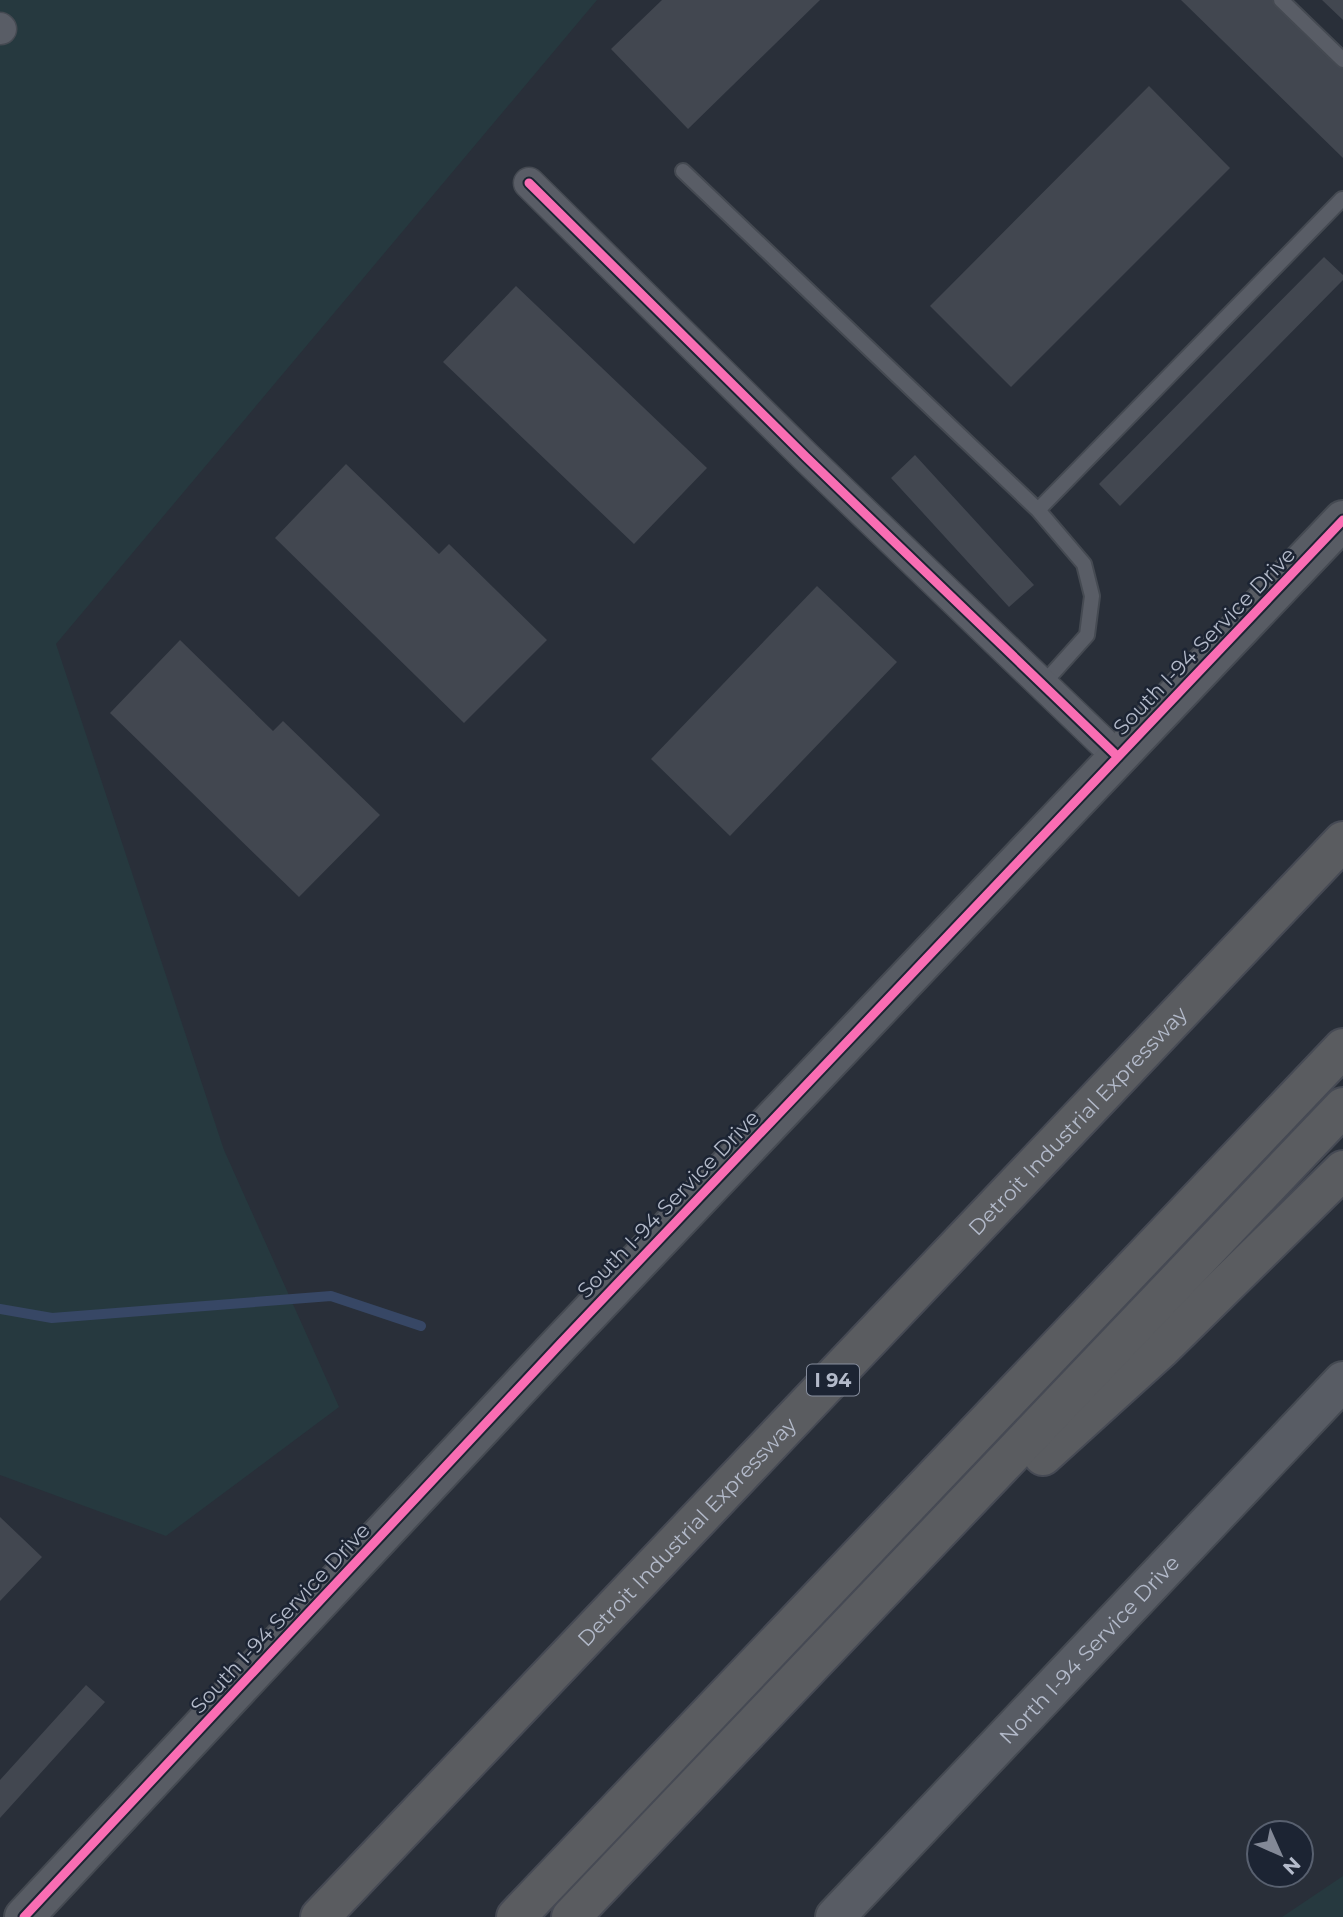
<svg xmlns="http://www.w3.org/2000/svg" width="1343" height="1917" viewBox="0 0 1343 1917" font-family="Montserrat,sans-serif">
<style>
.green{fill:#26393f}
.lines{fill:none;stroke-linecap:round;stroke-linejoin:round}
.stream{stroke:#374765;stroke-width:10}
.building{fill:#424750}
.lane-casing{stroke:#454a52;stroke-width:18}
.street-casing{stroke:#454a52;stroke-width:33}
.secondary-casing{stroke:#454a52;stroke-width:42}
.highway-casing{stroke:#464a54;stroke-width:42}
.lane{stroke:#595d66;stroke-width:14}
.street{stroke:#595d66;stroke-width:30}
.secondary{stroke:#585c64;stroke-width:38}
.highway{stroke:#5a5c60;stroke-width:38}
.cycleway-casing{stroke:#1c2433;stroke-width:13}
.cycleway{stroke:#f96db3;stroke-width:9}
.labels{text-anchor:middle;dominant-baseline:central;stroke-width:5;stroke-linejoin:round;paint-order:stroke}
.shield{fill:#1c2433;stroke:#868d9d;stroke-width:2}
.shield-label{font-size:19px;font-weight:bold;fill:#b3baca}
.street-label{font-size:21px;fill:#b3baca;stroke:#1c2433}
</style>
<rect width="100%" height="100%" fill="#292f39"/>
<!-- green -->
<path class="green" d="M0 0H597L56 644 224 1150 339 1407 166 1536 0 1475Z
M1343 1876V1917H1282Z"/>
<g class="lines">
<!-- stream -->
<path class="stream" d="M0 1309 52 1318 331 1296 421 1326"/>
</g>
<!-- building -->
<path class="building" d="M662 0H820L688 129 611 49Z
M1181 0H1274L1343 68V158Z
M1322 0H1343V20Z
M1149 86 1230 168 1011 387 930 306Z
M1324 257 1343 275V280L1120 506 1099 484Z
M516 286 707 468 634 544 443 362Z
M915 455 1034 585 1009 607 891 478Z
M346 464 439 554 449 544 547 640 464 723 275 538Z
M817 586 897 662 730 836 651 759Z
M180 640 273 731 283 721 380 815 299 897 110 713Z
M0 1517 42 1557 0 1601Z
M86 1685 105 1702 0 1818V1780Z"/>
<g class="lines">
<defs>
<path id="lane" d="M1281 0 1343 60
M683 171 1038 510 1084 564 1092 596 1087 635 1043 684
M1038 510 1342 199"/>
<path id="street" d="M0 28 1 29
M529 183 806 457 1118 757"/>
<g id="secondary">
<path d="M24 1917 560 1344 1343 520"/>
<path id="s1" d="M835 1917 1343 1381"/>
</g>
<g id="highway">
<path d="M1043 1456 1161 1349 1343 1170"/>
<path id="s2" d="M320 1917 1343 841"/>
<path d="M516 1917 1343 1048"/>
<path d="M571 1917 1343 1107"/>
</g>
</defs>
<!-- lane casing -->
<use href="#lane" class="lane-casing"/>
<!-- street casing -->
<use href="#street" class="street-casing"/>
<!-- secondary casing -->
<use href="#secondary" class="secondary-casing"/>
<!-- highway casing -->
<use href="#highway" class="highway-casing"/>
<!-- lane -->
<use href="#lane" class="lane"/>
<!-- street -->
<use href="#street" class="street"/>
<!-- secondary -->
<use href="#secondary" class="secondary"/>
<!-- highway -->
<use href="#highway" class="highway"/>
<defs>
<path id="cycleway" d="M529 183 806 457 1118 757
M24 1917 560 1344 1343 520"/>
</defs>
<!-- cycleway casing -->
<use href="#cycleway" class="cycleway-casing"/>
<!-- cycleway -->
<use href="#cycleway" class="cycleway"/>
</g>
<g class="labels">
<!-- shield labels -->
<rect class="shield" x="807" y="1364.5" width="52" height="31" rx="5"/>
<g class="shield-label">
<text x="833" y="1380">I 94</text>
</g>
<!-- street labels -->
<g class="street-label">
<text transform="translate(1204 641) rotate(-46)">South I-94 Service Drive</text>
<text stroke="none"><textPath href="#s2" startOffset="1099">Detroit Industrial Expressway</textPath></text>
<text transform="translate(668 1204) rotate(-46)">South I-94 Service Drive</text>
<text stroke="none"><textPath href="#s2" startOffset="532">Detroit Industrial Expressway</textPath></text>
<text transform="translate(280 1618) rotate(-47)">South I-94 Service Drive</text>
<text stroke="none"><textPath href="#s1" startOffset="369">North I-94 Service Drive</textPath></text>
</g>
</g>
<!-- north arrow -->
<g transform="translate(1280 1854) rotate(135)"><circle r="33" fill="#1c2433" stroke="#58606f" stroke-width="2"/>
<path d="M0-5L12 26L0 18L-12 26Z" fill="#838997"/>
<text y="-10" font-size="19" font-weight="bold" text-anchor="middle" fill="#b3baca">N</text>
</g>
</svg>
